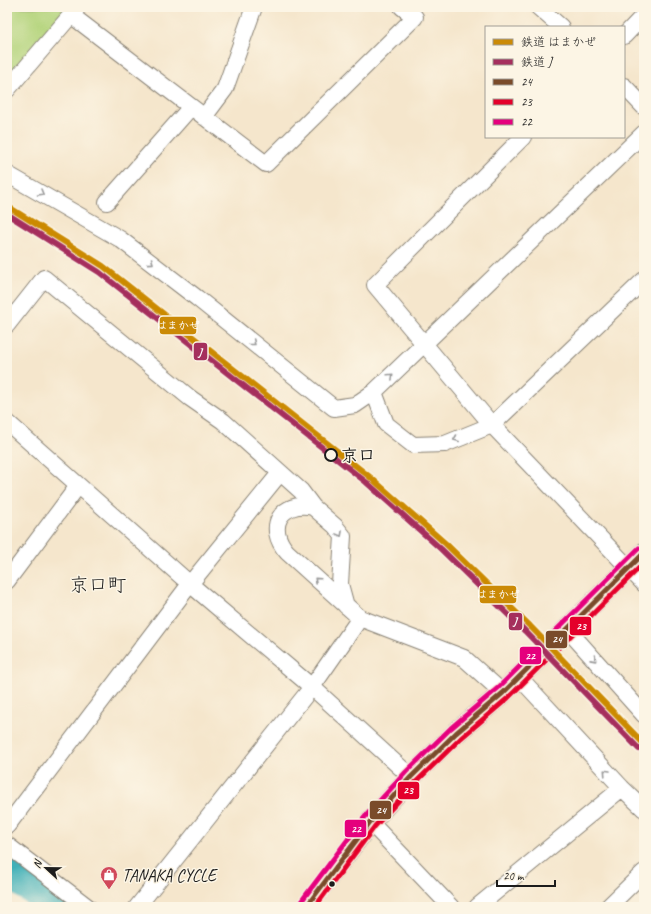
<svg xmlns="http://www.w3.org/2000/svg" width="651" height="914" viewBox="0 0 651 914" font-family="Caveat,'Klee One',sans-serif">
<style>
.green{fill:#b4d47b;stroke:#68784c}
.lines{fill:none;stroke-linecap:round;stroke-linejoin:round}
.river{stroke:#40b0b8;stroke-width:35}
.minor-casing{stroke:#888174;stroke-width:18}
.tertiary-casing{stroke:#888174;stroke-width:22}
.minor{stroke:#fff;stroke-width:16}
.tertiary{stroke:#fff;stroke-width:20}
.bus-1-casing{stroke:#fcf5e5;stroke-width:8}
.bus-2-casing{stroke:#fcf5e5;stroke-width:8}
.bus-3-casing{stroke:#fcf5e5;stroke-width:8}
.bus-1{stroke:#7a4b2a;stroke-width:5}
.bus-2{stroke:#e4002b;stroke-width:5}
.bus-3{stroke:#e5007d;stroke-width:5}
.rail-1-casing{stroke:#fcf5e5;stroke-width:9}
.rail-2-casing{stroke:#fcf5e5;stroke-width:9}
.rail-1{stroke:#cb8a06;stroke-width:6}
.rail-2{stroke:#a52f5d;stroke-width:6}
.oneway{stroke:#999}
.stop-dot{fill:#fcf5e5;stroke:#1c1c1c;stroke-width:2}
.bus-dot{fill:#1c1c1c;stroke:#fcf5e5;stroke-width:1.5}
.labels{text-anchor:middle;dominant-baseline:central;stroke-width:3;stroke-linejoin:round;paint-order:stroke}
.stop-label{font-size:17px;font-weight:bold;fill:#1c1c1c;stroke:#fcf5e5;text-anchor:start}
.poi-label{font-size:17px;fill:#1c1c1c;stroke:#fcf5e5;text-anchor:start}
.quarter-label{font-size:19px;fill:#1c1c1c;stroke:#fcf5e5}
.line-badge{stroke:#fcf5e5;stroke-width:1.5}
.badge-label{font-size:11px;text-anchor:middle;font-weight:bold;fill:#fff}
</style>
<rect width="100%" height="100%" fill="#fcf5e5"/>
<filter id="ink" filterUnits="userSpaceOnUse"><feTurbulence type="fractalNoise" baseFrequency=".025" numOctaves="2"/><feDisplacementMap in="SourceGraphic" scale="8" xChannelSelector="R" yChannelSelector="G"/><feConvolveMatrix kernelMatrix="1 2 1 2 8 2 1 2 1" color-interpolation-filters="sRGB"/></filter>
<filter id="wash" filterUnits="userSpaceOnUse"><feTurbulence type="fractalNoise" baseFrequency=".012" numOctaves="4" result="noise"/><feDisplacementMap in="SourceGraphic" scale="16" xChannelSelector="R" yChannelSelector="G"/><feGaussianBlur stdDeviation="0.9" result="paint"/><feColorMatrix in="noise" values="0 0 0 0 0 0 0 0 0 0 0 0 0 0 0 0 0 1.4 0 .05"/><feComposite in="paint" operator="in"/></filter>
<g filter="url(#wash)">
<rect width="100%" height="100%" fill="#f5e6cc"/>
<!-- green -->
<path class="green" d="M7 7H71L7 83Z"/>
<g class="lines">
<!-- river -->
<path class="river" d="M7 869 61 907"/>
</g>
</g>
<g filter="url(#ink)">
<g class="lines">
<defs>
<path id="minor" d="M538 7 561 27
M71 15 266 164 415 17 402 7
M624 36 644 15
M624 86 644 107
M7 90 78 7
M204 117 225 89 254 7
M523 137 375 285 492 425 644 584
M7 174 120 239 197 298 334 408 355 405 374 392 644 133
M107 202 191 107
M7 325 44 278 190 398 223 421 301 491 313 507 335 526 343 536 340 584 346 606
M374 392 386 424 413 445 445 444 492 425 644 280
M7 422 190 584 312 687 411 777
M313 507C281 500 265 527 287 552L360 618 464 658 503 693
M7 581 78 486
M568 630 644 715
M519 677 622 788 644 809
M370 822 451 907
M7 826 190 584 280 473
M7 845 88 907
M137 907 312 687 360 618
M477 907 622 788
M608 907 644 872"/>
<path id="tertiary" d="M306 907 370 822 411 777 456 733 503 693 644 553"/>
</defs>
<!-- minor casing -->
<use href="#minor" class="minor-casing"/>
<!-- tertiary casing -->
<use href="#tertiary" class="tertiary-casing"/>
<!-- minor -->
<use href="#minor" class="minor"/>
<!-- tertiary -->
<use href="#tertiary" class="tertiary"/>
<defs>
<path id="bus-1" d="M306 907 370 822 411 777 456 733 503 693 644 553"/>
<path id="bus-2" d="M315 907 375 826 416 782 461 738 508 698 644 563"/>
<path id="bus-3" d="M300 903 364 818 406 772 451 728 498 688 639 548"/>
</defs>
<!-- bus-1 casing -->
<use href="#bus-1" class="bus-1-casing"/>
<!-- bus-2 casing -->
<use href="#bus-2" class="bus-2-casing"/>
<!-- bus-3 casing -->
<use href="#bus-3" class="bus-3-casing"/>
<!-- bus-1 -->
<use href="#bus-1" class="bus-1"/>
<!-- bus-2 -->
<use href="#bus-2" class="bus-2"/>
<!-- bus-3 -->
<use href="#bus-3" class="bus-3"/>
<defs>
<path id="rail-1" d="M7 206 103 266 370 477 446 544 530 626 644 744"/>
<path id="rail-2" d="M7 214 99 272 366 482 441 549 525 631 639 749"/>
</defs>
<!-- rail-1 casing -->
<use href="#rail-1" class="rail-1-casing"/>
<!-- rail-2 casing -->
<use href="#rail-2" class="rail-2-casing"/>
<!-- rail-1 -->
<use href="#rail-1" class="rail-1"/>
<!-- rail-2 -->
<use href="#rail-2" class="rail-2"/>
</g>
<!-- one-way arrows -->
<defs><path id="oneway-chevron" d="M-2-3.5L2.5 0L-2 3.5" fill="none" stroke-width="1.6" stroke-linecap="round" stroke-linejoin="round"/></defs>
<g class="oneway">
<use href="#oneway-chevron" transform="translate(41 193) rotate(30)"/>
<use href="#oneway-chevron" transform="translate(151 262) rotate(37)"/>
<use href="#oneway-chevron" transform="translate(253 343) rotate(39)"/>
<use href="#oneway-chevron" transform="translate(391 376) rotate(-43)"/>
<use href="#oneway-chevron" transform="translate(456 439) rotate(158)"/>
<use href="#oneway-chevron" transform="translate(340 534) rotate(62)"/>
<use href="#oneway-chevron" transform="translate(317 580) rotate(-138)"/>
<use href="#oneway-chevron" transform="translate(594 659) rotate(48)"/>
<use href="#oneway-chevron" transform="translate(606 772) rotate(-133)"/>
</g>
</g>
<!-- icons -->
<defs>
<symbol id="shop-pin" viewBox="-11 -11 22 30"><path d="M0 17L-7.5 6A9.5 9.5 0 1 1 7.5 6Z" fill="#d1495b" stroke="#fcf5e5"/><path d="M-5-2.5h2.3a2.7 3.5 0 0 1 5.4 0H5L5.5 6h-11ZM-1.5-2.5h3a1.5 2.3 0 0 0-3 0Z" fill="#fff"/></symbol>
</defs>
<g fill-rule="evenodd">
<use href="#shop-pin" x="99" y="865" width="20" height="27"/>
</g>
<!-- markers -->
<circle class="stop-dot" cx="331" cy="455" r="6"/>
<circle class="bus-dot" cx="332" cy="884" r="3.5"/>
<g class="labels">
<!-- stop labels -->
<g class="stop-label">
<text x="341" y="455">京口</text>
</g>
<!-- poi labels -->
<g class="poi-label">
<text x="122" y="875">TANAKA CYCLE</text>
</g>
<!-- quarter labels -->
<g class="quarter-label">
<text x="98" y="585">京口町</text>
</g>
</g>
<g class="line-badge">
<rect x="159" y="316" width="38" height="19" rx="4" fill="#cb8a06"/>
<rect x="193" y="342" width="15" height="19" rx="4" fill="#a52f5d"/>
<rect x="479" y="585" width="38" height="19" rx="4" fill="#cb8a06"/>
<rect x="508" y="612" width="15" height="19" rx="4" fill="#a52f5d"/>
<rect x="569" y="616" width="23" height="20" rx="4" fill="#e4002b"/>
<rect x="545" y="630" width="23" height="19" rx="4" fill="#7a4b2a"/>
<rect x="519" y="646" width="23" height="19" rx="4" fill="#e5007d"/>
<rect x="397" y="781" width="23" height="19" rx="4" fill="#e4002b"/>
<rect x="369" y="800" width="23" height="20" rx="4" fill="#7a4b2a"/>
<rect x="344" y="819" width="23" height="19" rx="4" fill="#e5007d"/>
</g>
<g class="badge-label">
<text x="178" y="329">はまかぜ</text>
<text x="200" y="356">J</text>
<text x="498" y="598">はまかぜ</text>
<text x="515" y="625">J</text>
<text x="581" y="630">23</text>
<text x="557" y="643">24</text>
<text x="530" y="660">22</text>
<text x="408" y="794">23</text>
<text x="381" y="814">24</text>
<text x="356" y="833">22</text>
</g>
<!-- margin -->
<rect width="651" height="914" fill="none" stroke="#fcf5e5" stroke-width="24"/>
<!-- legend -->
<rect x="485" y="26" width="140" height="112" fill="#fcf5e5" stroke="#a29e95"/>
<rect x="493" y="39" width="20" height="6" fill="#cb8a06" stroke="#a29e95"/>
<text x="521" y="46" font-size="12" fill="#1c1c1c">鉄道 はまかぜ</text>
<rect x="493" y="59" width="20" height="6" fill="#a52f5d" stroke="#a29e95"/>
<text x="521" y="66" font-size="12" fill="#1c1c1c">鉄道 J</text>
<rect x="493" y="79" width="20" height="6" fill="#7a4b2a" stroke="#a29e95"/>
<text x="521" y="86" font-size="12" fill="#1c1c1c">24</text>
<rect x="493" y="99" width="20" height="6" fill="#e4002b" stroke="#a29e95"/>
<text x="521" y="106" font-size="12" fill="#1c1c1c">23</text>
<rect x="493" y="119" width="20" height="6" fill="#e5007d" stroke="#a29e95"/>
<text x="521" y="126" font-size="12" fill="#1c1c1c">22</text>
<!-- north arrow -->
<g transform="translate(46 868) rotate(292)" stroke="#fcf5e5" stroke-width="3" paint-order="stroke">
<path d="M0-3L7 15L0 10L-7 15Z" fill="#1c1c1c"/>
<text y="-6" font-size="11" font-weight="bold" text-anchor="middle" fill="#1c1c1c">N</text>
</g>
<!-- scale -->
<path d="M497 880v6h58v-6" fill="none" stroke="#1c1c1c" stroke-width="2"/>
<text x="503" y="880" font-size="12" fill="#1c1c1c" stroke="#fcf5e5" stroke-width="3" paint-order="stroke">20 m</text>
</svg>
